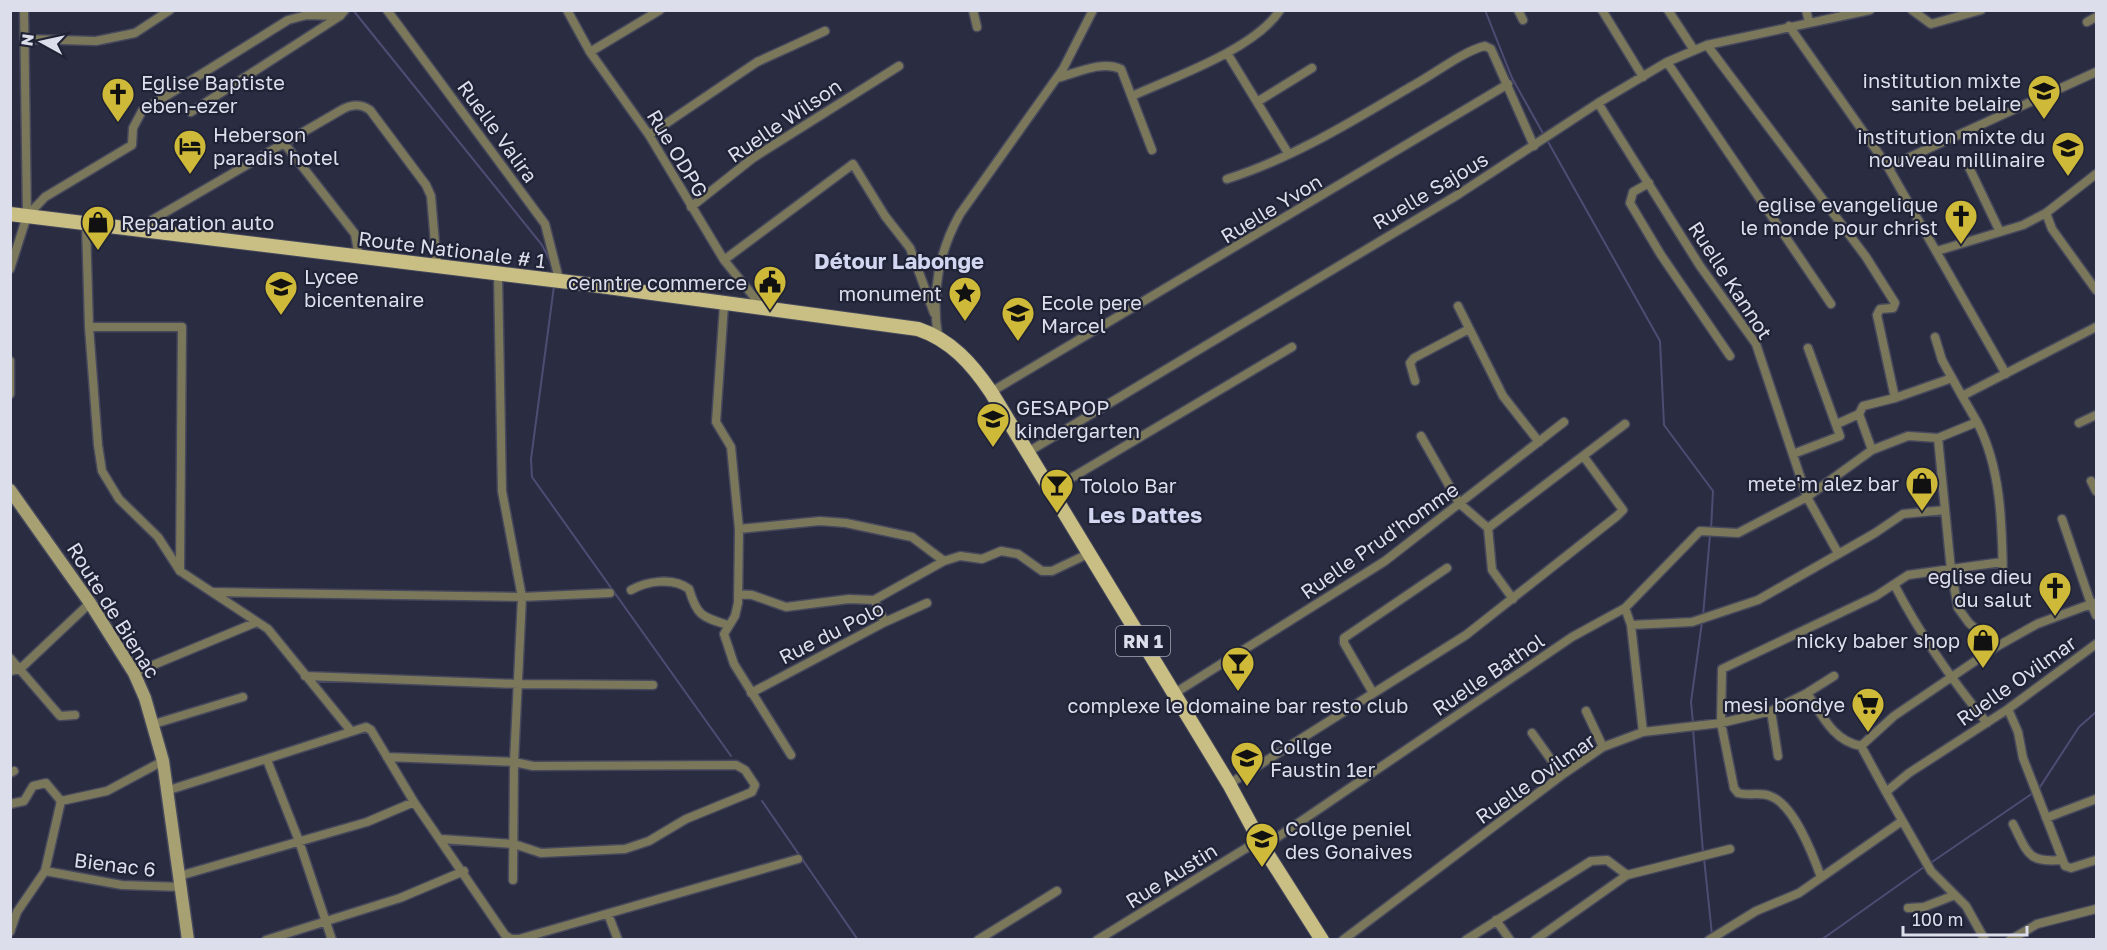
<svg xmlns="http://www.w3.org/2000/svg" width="2107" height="950" viewBox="0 0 2107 950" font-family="'Golos Text',sans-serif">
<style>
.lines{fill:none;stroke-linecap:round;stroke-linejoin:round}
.stream{stroke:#4f4c74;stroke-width:2}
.minor-casing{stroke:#46485c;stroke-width:11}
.secondary-casing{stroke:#46485c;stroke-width:15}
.primary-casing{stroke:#46485c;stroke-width:16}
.minor{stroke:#7b775b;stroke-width:8}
.secondary{stroke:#a7a073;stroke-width:12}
.primary{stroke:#c9bf85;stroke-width:14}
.labels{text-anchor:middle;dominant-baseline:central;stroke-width:4.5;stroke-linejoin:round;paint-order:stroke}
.shield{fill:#202336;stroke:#a4a6b5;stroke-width:1.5}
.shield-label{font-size:18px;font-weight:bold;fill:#dcdeec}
.poi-label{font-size:20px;fill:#dcdeec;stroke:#202336;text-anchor:end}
.street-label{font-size:20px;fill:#dcdeec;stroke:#202336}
.quarter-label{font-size:22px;font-weight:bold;fill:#d2d6f1;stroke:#202336}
</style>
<rect width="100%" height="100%" fill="#2a2c41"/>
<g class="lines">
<!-- stream -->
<path class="stream" d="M353 10 542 245 551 263
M1485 10 1512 78 1544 135
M1547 140 1660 341 1664 425 1713 491 1711 530
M554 286 531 459 532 477 731 756
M1703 616 1710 535
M1693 723 1691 702 1702 622
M1693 729 1703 852
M2038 790 2079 727 2096 712
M762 801 858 940
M1704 858 1712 935
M1929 864 2033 793
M1821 940 1924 867"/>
<defs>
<path id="minor" d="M387 10 545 224 560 283
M567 10 590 52 649 135 724 260 763 308
M973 10 977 27
M1518 10 1523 20
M1602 10 1643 77
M1668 10 1694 50
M1806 10 1809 22
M1912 10 1931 24 1981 10
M2087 22 2096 17
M1789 26 1888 167 2006 374
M25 39 96 41 135 33 170 10
M1707 45 1866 257 1895 303 1893 308 1880 309 1877 315 1895 398 1952 378 1962 396
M590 52 660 10
M1227 53 1288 153
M1667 62 1831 304
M1057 78C1077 73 1102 60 1121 69L1152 150
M1132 96C1174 77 1255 49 1280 10
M1257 102 1312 68
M1598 103 1700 266 1756 344 1807 497 1838 553
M191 112 340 16 345 10
M649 135 757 62 825 31
M284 143 355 234 359 257
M1966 161 2000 232
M1888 167 2096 72
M1227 179C1293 158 1353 121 1412 86 1433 75 1463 51 1485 46L1491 49 1534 146
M1649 183 1633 192 1630 203 1661 255 1730 356
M691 207 753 158 899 66
M2046 213 2052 229 2096 290
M27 216 45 197 132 145 133 128 142 111 288 20 307 15 340 16
M86 224 89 327 98 445 102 471 119 499 158 537 180 571 268 629 351 731
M147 230 152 220 343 109C353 104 361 104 370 110L426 185 431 196 437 267
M1937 251 2023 225 2046 213 2096 174
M724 260 853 164 885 216 910 248 934 313
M10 269 27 216 24 10
M498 275 502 491 522 597 514 762 513 880
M724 305 716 422 731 447 739 529 738 603 735 616 724 634 734 664 791 755
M1458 306 1503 396 1539 442
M89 327H182L180 571
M938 336C931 294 939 251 960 214L1063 69 1093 10
M1935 337 1942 360 1952 378
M10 361V394
M1415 381 1410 363 1414 358 1469 329
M991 392 1508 84
M1859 414 1872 450
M1977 422C2002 469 2002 528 2003 579
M2079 423 2096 415
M1837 424 1859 414 1863 406 1895 398
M1421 436 1459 503 1488 528 1625 424
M1938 438 1951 570 1958 608 1969 623 1996 647 2037 624 2091 604 2062 519
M1028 452 1459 194 1598 103 1667 62 1707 45 1870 10
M1793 454 1840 436 1808 348
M2091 481 2096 491
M1051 490 1292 347
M1488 528 1492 570 1513 599
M739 529 820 521 846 523 912 537 944 561
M1895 586C1921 636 1951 679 1987 723
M631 590C647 581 673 577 689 589 697 616 702 617 728 625
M213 592 522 597 610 593
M738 594 752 595 786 607 849 599 874 600 944 561 960 556 982 559 1001 551 1018 554 1042 571H1052L1090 553
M874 600 885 622
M2096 603 2091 604 2096 615
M1625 608 1631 625 1643 732
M1631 625 1692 622 1758 600 1875 533 1903 514 1945 510
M10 658 60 716 75 715
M10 671 20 669 90 603
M134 673 257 622
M305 676 519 684 653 685
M751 693 885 622 927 603
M1175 693 1385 561 1564 422
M1373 693 1344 643V638L1447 568
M1807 693 1834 676
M2008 709 2018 732 2023 758 2065 866 2071 868 2096 860
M1586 711 1603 747
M1771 711 1778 756
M154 724 243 697
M1532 733 1562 775
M1861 746 1894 716 1996 647
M387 757 514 762 533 766 736 765 745 770 755 785 752 792 686 819 649 841 625 849 541 853 514 844 441 839
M267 760 299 841 332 940
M10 773 14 771
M1229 784 1466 635 1617 516 1623 510 1584 457
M166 791 366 727 371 730 414 802
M1886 792 1931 871 1966 906 1985 940
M61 801 107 791 163 761
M10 804 24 801 33 786 46 783 61 801 45 871 17 912 10 932
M2046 818 2096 799
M2013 824C2028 853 2027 863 2062 860
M1263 847 1572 637 1625 608 1700 531 1738 533 1807 497 1872 450 1908 436 1938 438 1977 422 1962 396 2096 327
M45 871 122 885 181 887
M179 876 367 822 414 802 505 935 511 939H519L798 859
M1821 877C1813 855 1794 804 1770 796 1760 792 1748 796 1738 793L1734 788 1721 723 1722 669 1876 596 1908 575 2002 562
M1908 908 1924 907 1955 895
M608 914 618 940
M1496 920 1510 940
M266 940 400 898 464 871
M978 940 1057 891
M1097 940 1261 839
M1343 940 1562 775 1603 747 1643 732 1721 723 1771 711 1807 693C1822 715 1833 741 1861 746L1886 792 1909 773 2008 709 2096 644
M1466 940 1591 861 1607 860 1627 875
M1535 940 1627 875 1730 849
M1709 940 1756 911 1799 893 1902 821
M2010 940 2037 924 2096 909"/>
<path id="secondary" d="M10 490 90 603 134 673 145 698 163 761 188 940"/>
<path id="primary" d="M10 214 585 284 918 329C951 340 972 364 991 392L1229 784 1263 847 1322 940"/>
</defs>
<!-- minor casing -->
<use href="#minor" class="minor-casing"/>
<!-- secondary casing -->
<use href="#secondary" class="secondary-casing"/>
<!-- primary casing -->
<use href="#primary" class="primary-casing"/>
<!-- minor -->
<use href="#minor" class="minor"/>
<!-- secondary -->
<use href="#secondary" class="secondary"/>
<!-- primary -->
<use href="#primary" class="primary"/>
</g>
<!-- icons -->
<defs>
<symbol id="school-pin" viewBox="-11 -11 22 30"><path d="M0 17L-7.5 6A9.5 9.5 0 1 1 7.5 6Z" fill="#ceb938" stroke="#202336"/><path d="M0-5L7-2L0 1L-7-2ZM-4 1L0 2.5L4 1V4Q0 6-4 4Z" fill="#111"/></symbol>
<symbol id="church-pin" viewBox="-11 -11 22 30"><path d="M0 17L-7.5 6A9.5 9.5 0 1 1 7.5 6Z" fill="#ceb938" stroke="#202336"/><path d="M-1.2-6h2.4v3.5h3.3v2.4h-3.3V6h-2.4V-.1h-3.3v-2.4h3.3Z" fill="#111"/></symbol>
<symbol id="hotel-pin" viewBox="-11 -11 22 30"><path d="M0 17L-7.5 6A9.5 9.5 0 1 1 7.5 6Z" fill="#ceb938" stroke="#202336"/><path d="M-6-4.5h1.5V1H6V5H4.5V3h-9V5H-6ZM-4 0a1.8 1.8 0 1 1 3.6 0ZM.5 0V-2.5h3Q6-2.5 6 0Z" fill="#111"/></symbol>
<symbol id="shop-pin" viewBox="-11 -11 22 30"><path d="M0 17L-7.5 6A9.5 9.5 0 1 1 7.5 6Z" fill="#ceb938" stroke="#202336"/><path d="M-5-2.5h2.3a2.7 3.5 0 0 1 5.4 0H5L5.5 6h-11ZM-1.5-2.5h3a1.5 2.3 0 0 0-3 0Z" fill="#111"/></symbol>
<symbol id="civic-pin" viewBox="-11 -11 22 30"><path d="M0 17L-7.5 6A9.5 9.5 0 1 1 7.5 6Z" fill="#ceb938" stroke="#202336"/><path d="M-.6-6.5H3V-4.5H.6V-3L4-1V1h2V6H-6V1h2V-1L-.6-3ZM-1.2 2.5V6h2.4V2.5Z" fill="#111"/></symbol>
<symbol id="university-pin" viewBox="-11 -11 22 30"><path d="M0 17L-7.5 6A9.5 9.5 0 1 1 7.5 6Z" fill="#ceb938" stroke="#202336"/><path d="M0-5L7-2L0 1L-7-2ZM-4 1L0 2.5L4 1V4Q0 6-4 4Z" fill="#111"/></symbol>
<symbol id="sight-pin" viewBox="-11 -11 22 30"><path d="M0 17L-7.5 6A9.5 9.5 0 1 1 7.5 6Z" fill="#ceb938" stroke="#202336"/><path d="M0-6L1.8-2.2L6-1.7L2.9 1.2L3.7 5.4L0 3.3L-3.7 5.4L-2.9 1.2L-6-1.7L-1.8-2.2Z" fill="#111"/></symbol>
<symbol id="bar-pin" viewBox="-11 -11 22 30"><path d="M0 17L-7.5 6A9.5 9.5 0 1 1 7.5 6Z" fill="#ceb938" stroke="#202336"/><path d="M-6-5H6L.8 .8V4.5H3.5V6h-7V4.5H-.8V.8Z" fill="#111"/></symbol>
<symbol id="supermarket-pin" viewBox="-11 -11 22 30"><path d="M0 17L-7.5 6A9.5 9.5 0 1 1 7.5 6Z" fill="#ceb938" stroke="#202336"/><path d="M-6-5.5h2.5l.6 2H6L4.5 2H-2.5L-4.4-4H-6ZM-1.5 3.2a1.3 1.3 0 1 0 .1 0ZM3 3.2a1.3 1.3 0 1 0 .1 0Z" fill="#111"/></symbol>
</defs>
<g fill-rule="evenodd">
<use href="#school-pin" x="2025" y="72" width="38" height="52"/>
<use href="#church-pin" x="99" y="75" width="38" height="52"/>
<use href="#hotel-pin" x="171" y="127" width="38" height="52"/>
<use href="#school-pin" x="2049" y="129" width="38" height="52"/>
<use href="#church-pin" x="1942" y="197" width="38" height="52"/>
<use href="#shop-pin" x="79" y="203" width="38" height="52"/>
<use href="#civic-pin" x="751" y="263" width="38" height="52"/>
<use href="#university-pin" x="262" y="268" width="38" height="52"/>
<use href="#sight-pin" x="946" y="274" width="38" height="52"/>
<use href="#school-pin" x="999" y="294" width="38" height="52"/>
<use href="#school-pin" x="974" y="400" width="38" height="52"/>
<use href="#shop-pin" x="1903" y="464" width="38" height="52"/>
<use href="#bar-pin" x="1038" y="466" width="38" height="52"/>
<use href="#church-pin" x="2036" y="569" width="38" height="52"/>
<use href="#shop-pin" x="1964" y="621" width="38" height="52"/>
<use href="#bar-pin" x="1219" y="644" width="38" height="52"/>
<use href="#supermarket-pin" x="1849" y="685" width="38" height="52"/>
<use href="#school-pin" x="1228" y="739" width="38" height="52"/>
<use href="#school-pin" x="1243" y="820" width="38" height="52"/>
</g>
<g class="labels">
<!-- shield labels -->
<rect class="shield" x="1116" y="626" width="54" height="30" rx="4.5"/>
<g class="shield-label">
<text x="1143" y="641">RN 1</text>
</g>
<!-- poi labels -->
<g class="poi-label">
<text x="2021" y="80">institution mixte<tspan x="2021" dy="23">sanite belaire</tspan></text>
<text x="141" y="82" text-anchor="start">Eglise Baptiste<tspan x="141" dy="23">eben-ezer</tspan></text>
<text x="213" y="134" text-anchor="start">Heberson<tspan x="213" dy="23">paradis hotel</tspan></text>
<text x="2045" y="136">institution mixte du<tspan x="2045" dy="23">nouveau millinaire</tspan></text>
<text x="1938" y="204">eglise evangelique<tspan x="1938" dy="23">le monde pour christ</tspan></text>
<text x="121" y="222" text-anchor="start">Reparation auto</text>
<text x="304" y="276" text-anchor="start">Lycee<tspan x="304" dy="23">bicentenaire</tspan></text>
<text x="747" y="282">cenntre commerce</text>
<text x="942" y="293">monument</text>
<text x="1041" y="302" text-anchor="start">Ecole pere<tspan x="1041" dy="23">Marcel</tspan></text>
<text x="1016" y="407" text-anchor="start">GESAPOP<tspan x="1016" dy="23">kindergarten</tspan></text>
<text x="1899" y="483">mete'm alez bar</text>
<text x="1080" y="485" text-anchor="start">Tololo Bar</text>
<text x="2032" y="576">eglise dieu<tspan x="2032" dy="23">du salut</tspan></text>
<text x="1960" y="640">nicky baber shop</text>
<text x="1845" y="704">mesi bondye</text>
<text x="1238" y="705" text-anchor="middle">complexe le domaine bar resto club</text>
<text x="1270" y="746" text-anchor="start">Collge<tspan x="1270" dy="23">Faustin 1er</tspan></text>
<text x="1285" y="828" text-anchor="start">Collge peniel<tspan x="1285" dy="23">des Gonaives</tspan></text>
</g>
<!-- street labels -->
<g class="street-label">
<text transform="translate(784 120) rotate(-34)">Ruelle Wilson</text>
<text transform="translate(498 131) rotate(54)">Ruelle Valira</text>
<text transform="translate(678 153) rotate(59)">Rue ODPG</text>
<text transform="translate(1430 190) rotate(-31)">Ruelle Sajous</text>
<text transform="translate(1271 208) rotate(-31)">Ruelle Yvon</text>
<text transform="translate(452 249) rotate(7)">Route Nationale # 1</text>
<text transform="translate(1731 280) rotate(57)">Ruelle Kannot</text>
<text transform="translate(1379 540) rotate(-35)">Ruelle Prud'homme</text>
<text transform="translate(114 610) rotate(58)">Route de Bienac</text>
<text transform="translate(831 632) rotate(-27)">Rue du Polo</text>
<text transform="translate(1488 674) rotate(-34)">Ruelle Bathol</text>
<text transform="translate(2016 680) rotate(-35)">Ruelle Ovilmar</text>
<text transform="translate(1535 778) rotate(-35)">Ruelle Ovilmar</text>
<text transform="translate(115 864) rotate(7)">Bienac 6</text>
<text transform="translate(1171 875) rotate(-32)">Rue Austin</text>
</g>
<!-- quarter labels -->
<g class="quarter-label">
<text x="899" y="260">Détour Labonge</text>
<text x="1145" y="514">Les Dattes</text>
</g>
</g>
<!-- border -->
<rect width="2107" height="950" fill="none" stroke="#dcdeec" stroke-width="24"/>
<!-- north arrow -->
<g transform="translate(42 42) rotate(278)" stroke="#202336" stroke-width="4.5" paint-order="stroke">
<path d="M0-4.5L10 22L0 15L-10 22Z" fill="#dcdeec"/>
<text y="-9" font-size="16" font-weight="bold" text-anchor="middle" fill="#dcdeec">N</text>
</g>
<!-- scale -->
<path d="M1903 926v9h124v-9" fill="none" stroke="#dcdeec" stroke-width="3"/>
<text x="1912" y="926" font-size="18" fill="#dcdeec" stroke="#202336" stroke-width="4.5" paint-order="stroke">100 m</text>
</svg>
